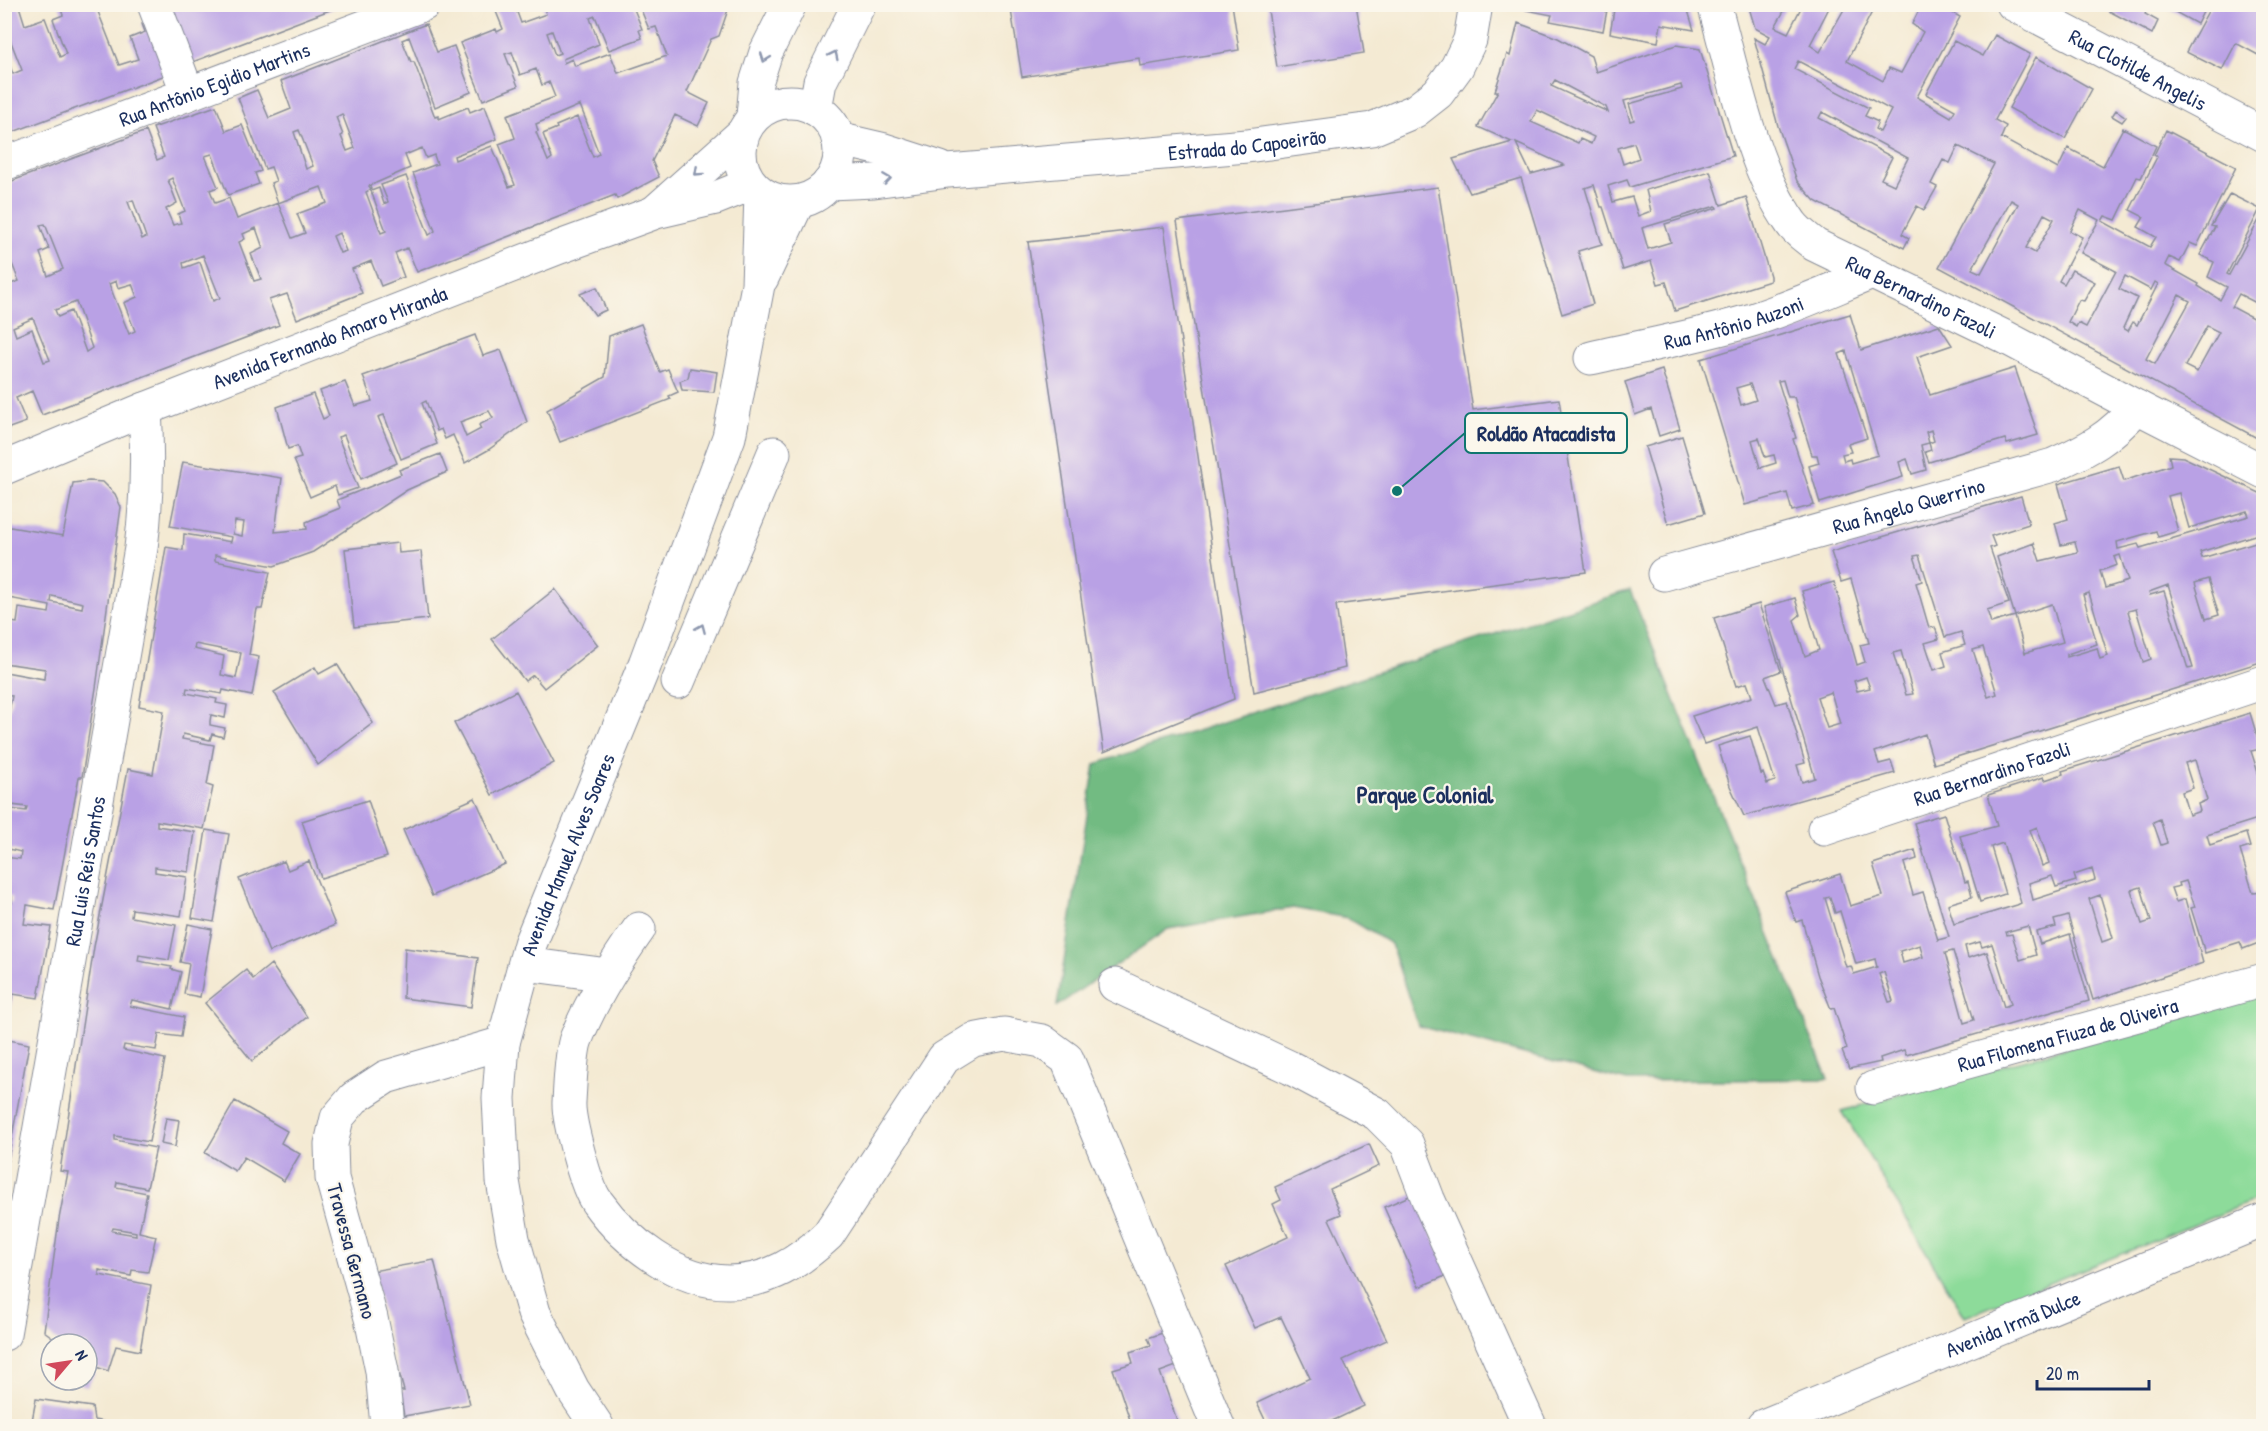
<svg xmlns="http://www.w3.org/2000/svg" width="2268" height="1431" viewBox="0 0 2268 1431" font-family="'Patrick Hand',sans-serif">
<style>
.green{fill:#8ddb9a;stroke:#54857c;stroke-width:1.5}
.forest{fill:#72bb82;stroke:#467570;stroke-width:1.5}
.building{fill:#b9a1e5;fill-rule:evenodd}
.lines{fill:none;stroke-linecap:round;stroke-linejoin:round}
.minor-casing{stroke:#888c98;stroke-width:35}
.major-casing{stroke:#888c98;stroke-width:35}
.minor{stroke:#fff;stroke-width:33}
.major{stroke:#fff;stroke-width:33}
.oneway{stroke:#8d97ae}
.labels{text-anchor:middle;dominant-baseline:central;stroke-width:4.5;stroke-linejoin:round;paint-order:stroke}
.street-label{font-size:21px;fill:#1b2f5e;stroke:#fbf7ec}
.quarter-label{font-size:24px;font-weight:bold;fill:#1b2f5e;stroke:#fbf7ec}
.leader{fill:none;stroke:#0f766e;stroke-width:2}
.callout-dot{fill:#0f766e;stroke:#fbf7ec;stroke-width:2}
.callout{fill:#fbf7ec;stroke:#0f766e;stroke-width:2}
.callout-label{font-size:22px;text-anchor:middle;font-weight:bold;fill:#1b2f5e}
</style>
<rect width="100%" height="100%" fill="#fbf7ec"/>
<filter id="ink" filterUnits="userSpaceOnUse"><feTurbulence type="fractalNoise" baseFrequency=".0167" numOctaves="2"/><feDisplacementMap in="SourceGraphic" scale="12" xChannelSelector="R" yChannelSelector="G"/><feConvolveMatrix kernelMatrix="1 2 1 2 8 2 1 2 1" color-interpolation-filters="sRGB"/></filter>
<filter id="wash" filterUnits="userSpaceOnUse"><feTurbulence type="fractalNoise" baseFrequency=".008" numOctaves="4" result="noise"/><feDisplacementMap in="SourceGraphic" scale="24" xChannelSelector="R" yChannelSelector="G"/><feGaussianBlur stdDeviation="1.35" result="paint"/><feColorMatrix in="noise" values="0 0 0 0 0 0 0 0 0 0 0 0 0 0 0 0 0 1.4 0 .05"/><feComposite in="paint" operator="in"/></filter>
<g filter="url(#wash)">
<rect width="100%" height="100%" fill="#f4ead3"/>
<!-- green -->
<path class="green" d="M2263 992V1197L1965 1317 1842 1111Z"/>
<!-- forest -->
<path class="forest" d="M1630 590 1828 1079 1627 1081 1418 1026 1391 944 1348 918 1293 908 1168 929 1057 1006 1095 764Z"/>
<g id="blocks">
<!-- building -->
<path class="building" d="M59 4H95L119 65 138 59 130 38 145 32 142 24 151 20 171 73 5 135V53L13 74 22 70 4 24V12L19 6 25 25 45 18 60 57 66 54 53 19 63 15Z
M493 4H514L521 23 546 14 542 4H632L642 29 639 30 642 38 609 50 595 16 590 18 599 44 563 59 564 63 572 59 575 66 610 53 618 73 667 56 656 27 649 29 639 5 730 4 719 36 711 39 687 92 709 103 698 126 675 115 652 161 659 177 617 199 615 195 417 272 407 248 395 253 404 277 381 286 371 261 352 269 362 293 297 319 287 294 269 300 279 325 42 415 32 391 16 398 26 422 4 430V380L8 378 5 368V286L19 281 4 244V184L146 131 157 160 164 157 153 128 216 106 226 131 242 125 261 171 255 173 259 184 228 195 212 154 205 156 218 187 210 190 215 203 229 198 237 219 278 203 292 238 305 233 297 214 327 203 321 187 278 203 271 183 276 181 271 167 265 169 238 98 257 90 269 118 291 109 281 81 426 24 437 52 454 46 471 92 435 107 409 37 402 40 411 62H414L435 117 439 116V119L468 107 470 112 485 106 497 139 454 156 455 160 492 146 509 187 515 185 499 144 515 138 507 115 555 97 549 82 542 85 536 69 520 75 512 52 505 54 518 86 483 100 460 43 496 29 497 32 503 29ZM552 31 560 53 555 55 547 33ZM580 105 599 154 593 157 577 117 556 126 557 128 543 134 552 158 548 161 536 132 538 131 536 124ZM342 114 355 148 347 151 341 136 343 135 336 117ZM299 130 313 166 306 169 294 132ZM422 148 426 158 434 155 437 164 413 173 435 231 429 235 406 176 381 185 388 202 384 204 379 188 371 191 386 231 381 233 366 192 371 189 369 186 410 168 405 155ZM172 178 185 211 178 214 181 223 173 225 166 209 177 203 168 180ZM133 200 146 237 142 239 128 202ZM45 224 63 269 48 276 40 253 49 249 40 225ZM256 228 263 248 251 254 261 279 254 281 239 242 245 239 243 234ZM339 233 346 251 340 253 333 236ZM203 255 220 298 213 301 200 262 184 268 183 263ZM116 281 118 288 132 284 137 297 124 303 135 331 129 334 109 284ZM76 302 92 348 86 352 71 311 58 317 55 310ZM33 318 50 360 44 362 32 329 16 336 13 327Z
M1010 4H1232L1239 50 1140 66 1139 58 1022 77Z
M1267 4H1356L1364 53 1277 67Z
M1615 4H1686L1694 30 1661 24 1658 42 1610 33Z
M1748 4H1788L1775 27 1788 33 1803 4H1831L1810 45 1820 52 1847 4H1876L1847 61 1883 81 1889 68 1901 73 1923 32 1912 24 1922 4H1937L1953 13 1960 17 1917 97 1951 117 1955 110 1926 94 1954 41 1983 56 1995 35 2030 54 1995 120 2006 126 2001 138 2058 169 2068 148 2103 166 2123 128 2156 146 2141 178 2137 177 2116 220 2105 216 2102 221 2150 247 2156 237 2138 227 2144 217 2130 210 2157 157 2154 155 2166 130 2236 167 2197 246 2190 243 2180 262 2169 257 2165 265 2199 284 2198 286 2220 300 2227 287 2208 277 2214 262 2200 255 2215 227 2211 226 2230 194 2260 209 2227 274 2229 275 2264 211V307L2239 294 2232 307 2264 324V438H2257L1939 267 1994 164 1958 146 1950 163 1943 160 1931 184 1937 187 1924 210 1917 206 1902 234 1909 238 1904 248 1815 201 1797 181 1778 126 1754 38 1765 44 1770 36 1755 28ZM1798 61 1891 110 1880 132 1875 129 1878 122 1865 116 1869 108 1794 69ZM1822 112 1908 158 1894 185 1881 179 1892 157 1819 118ZM2011 200 2018 204 1981 273 1972 269ZM2080 210 2099 220 2081 253 2116 271 2086 327 2078 323 2076 327 2068 322 2079 300 2084 301 2095 282 2072 270 2064 284 2059 281 2082 237 2070 231ZM2044 214 2054 219 2035 253 2026 248ZM2125 276 2151 290 2155 282 2158 284 2137 325 2133 322 2128 331 2123 328 2137 298 2119 289ZM2179 295 2190 301 2155 364 2146 359ZM2207 326 2219 332 2197 372 2185 366Z
M2096 4H2150L2145 14 2158 21 2152 34Z
M2167 4H2207L2197 24 2166 7Z
M2212 4H2264V46L2258 55 2236 43 2222 70 2186 52Z
M168 5H343L190 63Z
M1527 5H1608L1603 31 1550 21 1552 15 1526 10Z
M1518 23 1558 38 1591 56 1596 72 1676 45 1700 49 1733 156 1630 187 1627 180 1608 186 1613 202 1632 197 1638 216 1651 211 1646 190 1710 171 1721 205 1746 197 1770 276V281L1675 311 1666 282 1658 284 1651 261 1623 270 1603 207H1601L1594 185 1585 188 1602 244 1578 251 1593 304 1562 314 1521 178 1470 193 1453 159 1512 142 1478 127 1498 91H1495L1507 54 1510 56ZM1555 80 1606 107 1608 112 1551 86ZM1681 85 1682 89 1629 104 1634 120 1630 121 1624 101ZM1537 110 1594 137 1591 144 1580 139 1578 143 1531 122ZM1516 143 1564 165 1531 174ZM1634 143 1639 158 1623 164 1618 148ZM1716 206 1717 208 1665 224 1671 242 1648 249 1642 228Z
M2036 57 2092 89 2065 139 2009 108Z
M2116 110 2126 117 2122 122 2112 116Z
M1438 187 1473 410 1559 399 1586 572 1336 605 1345 668 1254 692 1177 221Z
M1164 227 1234 699 1104 752 1028 242Z
M597 287 606 310 595 315 580 294Z
M1850 314 1861 350 1939 325 1952 345 1917 357 1930 395 2015 368 2038 435 2007 444 2005 439 1929 462 1925 452 1931 450 1929 443 1934 441 1931 430 1926 432 1929 443 1921 445 1926 470 1912 474 1907 459 1899 462 1903 477 1820 503 1809 466 1819 463 1817 455H1812L1794 397H1788L1783 380 1778 381 1796 438 1793 439 1814 505 1792 511 1787 493 1745 505 1701 359ZM1846 351 1878 455 1851 463 1850 459 1844 461 1842 454 1851 452 1848 444 1867 438 1839 354ZM1750 384 1756 400 1741 405 1736 388ZM1759 438 1765 457 1774 455 1776 463 1760 468 1752 440Z
M641 324 660 372 668 369 678 392 669 396 671 399 560 442 547 410 605 377 609 336Z
M475 335 483 356 501 350 527 422 488 450 465 463 453 435 445 439 441 429 437 431 426 401 422 403 437 444 401 459 384 415 378 417 397 463 361 479 344 435 338 437 358 488 338 495 335 486 310 497 294 460 301 458 297 446 288 449 277 407 313 394 323 419 329 416 320 391 345 382 355 406 372 401 363 376ZM489 411 493 418 479 425 481 429 466 437 460 422Z
M690 368 717 372 714 392 682 390 680 381 688 378Z
M1662 370 1680 429 1659 436 1651 409 1635 415 1625 382Z
M1682 436 1705 513 1668 524 1645 447Z
M440 454 447 472 407 490 313 552 274 566 215 555V561L270 572 262 609H257L249 655 259 657 252 696 223 690 222 694 187 688 186 693 217 699 216 703 227 705 225 718 211 715 210 721V725L225 728 223 737 212 734 210 740 183 734 182 739 214 745 207 785 213 787 204 829 157 821V826L195 832 189 872 155 867V872L187 877 181 916 132 909 131 917 176 925 169 960 139 955 138 961 172 967 171 969 181 972 172 1009 132 1000 130 1006 184 1017 181 1037 159 1034 156 1050 124 1045 123 1050 165 1059 149 1142 115 1136V1140L156 1148 147 1188 117 1182 116 1187 147 1193 139 1232 156 1236 148 1272 132 1270 131 1276 99 1270V1275L151 1285 140 1351 116 1346 108 1371 93 1366 87 1362V1344H62L44 1331 59 1219 68 1172 60 1171 94 947 128 769 153 774 164 711 139 706 166 547 183 550 184 534 231 542 232 537 170 526 183 462 282 478 275 532 307 529 306 522 340 508 337 500 401 474 399 470ZM235 521 244 522 242 536 233 534ZM195 644 241 653 236 678 221 675 224 656 194 649ZM113 1228 136 1232V1235L112 1231Z
M2169 456 2183 457 2264 495V661L1934 764 1925 734 1875 752 1879 764 1891 761 1895 773 1744 816 1730 786 1718 746 1750 736 1761 774 1763 773 1767 784 1775 781 1758 727 1704 744 1692 716 1752 697 1747 683 1736 686 1714 618 1759 604 1781 671 1765 677 1776 704 1787 701 1805 763 1797 765 1802 782 1815 778 1764 607 1795 598 1800 615 1794 620 1805 656 1819 650 1802 591 1834 582 1857 665 1865 662 1860 645 1869 643 1851 579 1841 582 1831 552 2021 496 2029 524 1991 536 1995 546 1990 548 2009 603 1987 610 1991 623 2015 616 2025 653 2063 642 2052 604 2015 616 1997 557 2034 543 2040 561 2078 552 2075 542 2061 545 2055 523 2068 519 2058 484 2119 466 2124 481 2171 465ZM2179 493 2189 528 2247 511 2249 516 2140 548 2138 544 2118 549 2117 542 2156 531 2158 537 2178 531 2168 496ZM2258 534 2259 541 2202 558 2200 552ZM1919 555 1945 637 1961 632 1965 645 1942 652 1946 666 1934 670 1925 643 1939 639 1935 627 1929 628 1916 583 1922 581 1914 556ZM2120 555 2128 581 2105 588 2100 571 2117 565 2114 557ZM2208 579 2219 615 2206 619 2195 583ZM2168 585 2193 668 2188 669 2164 591 2150 595 2149 592ZM2089 593 2108 656 2100 659 2097 648 2067 657V654L2097 644 2083 595ZM2136 609 2151 659 2143 662 2128 611ZM1983 647 1997 694 1988 697 1973 650ZM1901 651 1913 694 1906 695 1893 653ZM1866 677 1870 688 1857 691 1854 681ZM1831 692 1840 724 1827 728 1817 697Z
M89 481 103 482 115 494 121 507 96 688 82 777H79L54 910 27 905 24 924 51 927 38 998 13 994 4 1035V902L12 903V897L4 896V857L20 859 21 852 4 848V808L26 811 27 807 4 804V738L12 696 5 695V672L44 679 45 669 4 663V621L17 623 19 608 49 613 50 606 4 597V526L63 536 73 483ZM52 596 83 603 82 608 51 602Z
M398 543 399 553 421 551 428 619 354 627 345 549Z
M555 589 598 645 544 688 533 675 525 681 492 639Z
M337 664 373 723 318 765 274 692 315 667 319 674Z
M516 691 554 763 492 795 454 723Z
M2250 713 2261 749 2251 751 2264 791V817L2207 835 2210 845 2246 833 2250 847 2240 850 2253 893 2264 892V941L2243 949 2240 942 2205 953 2191 908 2195 907 2186 881 2179 883 2180 886 2171 888 2176 902 2185 899 2203 963 2093 1000 2068 916 2065 917 2054 920 2056 927 2036 932 2040 944 2070 934 2089 1001 1906 1055 1904 1050 1880 1058 1881 1062 1849 1069 1842 1051 1847 1049 1834 1008 1831 1009 1818 976 1802 920 1796 922 1785 892 1840 874 1850 906 1883 896 1873 864 1915 850 1917 859 1904 863 1913 895 1923 892 1938 940 1949 937 1914 823 1944 814 1965 882 1968 881 1972 897 1948 904 1954 924 2017 905 2021 903 2003 843 1991 847 2005 894 1980 902 1960 836 1997 826 1988 795 2044 777 2045 780 2063 774 2062 771ZM2195 760 2207 800 2198 804 2200 811 2189 815 2182 792 2193 788 2185 763ZM2160 819 2167 843 2161 845 2153 822ZM2037 827 2049 863 2042 866 2030 830ZM2092 869 2095 880 2033 900 2029 883 2052 876 2056 887 2076 881 2074 875ZM2141 887 2151 921 2142 924 2131 890ZM2100 895 2113 938 2102 942 2089 899ZM1830 897 1835 913 1840 911 1856 964 1875 959 1877 967 1854 974 1851 966 1846 967 1825 898ZM2028 926 2036 955 2020 960 2012 934 2007 935 2006 932ZM1980 942 1982 947 1992 944 2011 1004 2004 1007 1987 952 1968 958 1965 946ZM1920 945 1923 957 1903 963 1900 951ZM1953 951 1974 1020 1964 1023 1945 953ZM1884 972 1893 1001 1889 1002 1879 974Z
M475 798 505 864 432 896 403 830Z
M368 800 387 857 321 878 302 821Z
M206 830 229 834 214 922 192 918Z
M284 861 288 870 309 861 335 925 269 952 239 879Z
M188 924 212 929 200 997 184 994 189 964 180 962Z
M405 948 478 958 471 1007 403 998Z
M271 964 307 1017 252 1061 205 1003 246 970 253 979Z
M4 1039 29 1044 6 1170H4Z
M235 1101 287 1131 281 1143 300 1154 284 1181 244 1157 235 1171 205 1153Z
M166 1118 179 1120 175 1147 161 1144Z
M1369 1144 1379 1166 1330 1189 1341 1214 1329 1219 1387 1340 1343 1360 1364 1406 1328 1423 1329 1426H1268L1257 1403 1310 1378 1281 1317 1255 1328 1226 1266 1288 1237 1273 1204 1281 1200 1275 1187Z
M1414 1194 1450 1274 1419 1287 1384 1207Z
M434 1260 470 1404 404 1416 400 1391H404L372 1271Z
M1168 1331 1179 1365 1160 1372 1179 1426H1132L1113 1369 1133 1363 1130 1352 1151 1345 1148 1338Z
M87 1368 95 1372 87 1387 74 1380H87Z
M36 1399 92 1407 94 1420 129 1426H31Z"/>
</g>
</g>
<g filter="url(#ink)">
<use href="#blocks" fill-opacity="0" stroke="#888c98" stroke-width="1.5"/>
<g class="lines">
<defs>
<g id="minor">
<path d="M154 4 188 94"/>
<path id="s1" d="M1714 4C1733 71 1751 167 1791 223 1797 232 1807 238 1815 245L2005 337 2137 407 2264 472"/>
<path id="s2" d="M2013 4 2264 135"/>
<path d="M838 139 881 149 940 168"/>
<path id="s3" d="M4 164 424 4"/>
<path id="s4" d="M829 183 874 181 948 171 1247 146 1372 129 1415 111 1438 93 1457 67 1470 40 1476 4"/>
<path d="M657 210 742 134"/>
<path id="s5" d="M1591 358C1644 346 1699 336 1752 320 1793 307 1832 289 1872 273"/>
<path id="s6" d="M4 468 145 409 560 247 656 212 716 198 751 184"/>
<path id="s7" d="M1664 574 2053 465C2089 449 2110 438 2137 407"/>
<path d="M678 682 774 453"/>
<path id="s8" d="M1824 829 2264 682"/>
<path d="M639 929C615 963 592 999 576 1039 571 1052 570 1087 569 1102 568 1120 586 1188 597 1202 625 1241 677 1282 728 1282 769 1282 799 1262 828 1235L944 1058 973 1040 1004 1034 1042 1041 1067 1059 1218 1426"/>
<path d="M525 964 608 975"/>
<path d="M1115 985 1291 1068 1377 1114 1407 1144 1428 1199 1530 1426"/>
<path id="s9" d="M1873 1088 2264 980"/>
<path id="s10" d="M4 1334 141 548C147 501 148 456 145 409"/>
<path d="M387 1426 382 1371 371 1318 332 1178 331 1144 337 1118 354 1098 386 1077 503 1043"/>
<path id="s11" d="M1763 1426 2264 1220"/>
</g>
<g id="major">
<circle cx="790" cy="152" r="50"/>
<path d="M815 109 820 82 859 4"/>
<path d="M753 116 756 83 766 52 790 4"/>
<path d="M762 278 798 202"/>
<path id="s12" d="M597 1426 573 1390 534 1313 513 1239 503 1181 499 1098 503 1043 530 944 645 664 729 437 758 285 761 194"/>
</g>
</defs>
<!-- minor casing -->
<use href="#minor" class="minor-casing"/>
<!-- major casing -->
<use href="#major" class="major-casing"/>
<!-- minor -->
<use href="#minor" class="minor"/>
<!-- major -->
<use href="#major" class="major"/>
</g>
<!-- one-way arrows -->
<defs><path id="oneway-chevron" d="M-2-3.5L2.5 0L-2 3.5" fill="none" stroke-width="1.6" stroke-linecap="round" stroke-linejoin="round" transform="scale(1.5)"/></defs>
<g class="oneway">
<use href="#oneway-chevron" transform="translate(834 55) rotate(-64)"/>
<use href="#oneway-chevron" transform="translate(765 58) rotate(110)"/>
<use href="#oneway-chevron" transform="translate(698 172) rotate(138)"/>
<use href="#oneway-chevron" transform="translate(887 179) rotate(-8)"/>
<use href="#oneway-chevron" transform="translate(701 628) rotate(-67)"/>
</g>
</g>
<g class="labels">
<!-- street labels -->
<g class="street-label">
<text stroke="none"><textPath href="#s2" startOffset="141">Rua Clotilde Angelis</textPath></text>
<text stroke="none"><textPath href="#s3" startOffset="225">Rua Antônio Egidio Martins</textPath></text>
<text stroke="none"><textPath href="#s4" startOffset="420">Estrada do Capoeirão</textPath></text>
<text stroke="none"><textPath href="#s1" startOffset="384">Rua Bernardino Fazoli</textPath></text>
<text stroke="none"><textPath href="#s5" startOffset="147">Rua Antônio Auzoni</textPath></text>
<text stroke="none"><textPath href="#s6" startOffset="351">Avenida Fernando Amaro Miranda</textPath></text>
<text stroke="none"><textPath href="#s7" startOffset="254">Rua Ângelo Querrino</textPath></text>
<text stroke="none"><textPath href="#s8" startOffset="177">Rua Bernardino Fazoli</textPath></text>
<text stroke="none"><textPath href="#s12" startOffset="603">Avenida Manuel Alves Soares</textPath></text>
<text stroke="none"><textPath href="#s10" startOffset="470">Rua Luis Reis Santos</textPath></text>
<text stroke="none"><textPath href="#s9" startOffset="202">Rua Filomena Fiuza de Oliveira</textPath></text>
<text transform="translate(352 1251) rotate(75)">Travessa Germano</text>
<text stroke="none"><textPath href="#s11" startOffset="270">Avenida Irmã Dulce</textPath></text>
</g>
<!-- quarter labels -->
<g class="quarter-label">
<text x="1425" y="794">Parque Colonial</text>
</g>
</g>
<!-- callouts -->
<path class="leader" d="M1397 491L1465 433"/>
<circle class="callout-dot" cx="1397" cy="491" r="6"/>
<rect class="callout" x="1465" y="413" width="162" height="40" rx="6"/>
<g class="callout-label">
<text x="1546" y="441">Roldão Atacadista</text>
</g>
<!-- margin -->
<rect width="2268" height="1431" fill="none" stroke="#fbf7ec" stroke-width="24"/>
<!-- north arrow -->
<g transform="translate(69 1362) rotate(61)"><circle r="28" fill="#fbf7ec" stroke="#a1a7b3" stroke-width="1.5"/>
<path d="M0-4.5L10 22L0 15L-10 22Z" fill="#d1495b"/>
<text y="-9" font-size="16" font-weight="bold" text-anchor="middle" fill="#1b2f5e">N</text>
</g>
<!-- scale -->
<path d="M2037 1380v9h112v-9" fill="none" stroke="#1b2f5e" stroke-width="3"/>
<text x="2046" y="1380" font-size="18" fill="#1b2f5e" stroke="#fbf7ec" stroke-width="4.5" paint-order="stroke">20 m</text>
</svg>
